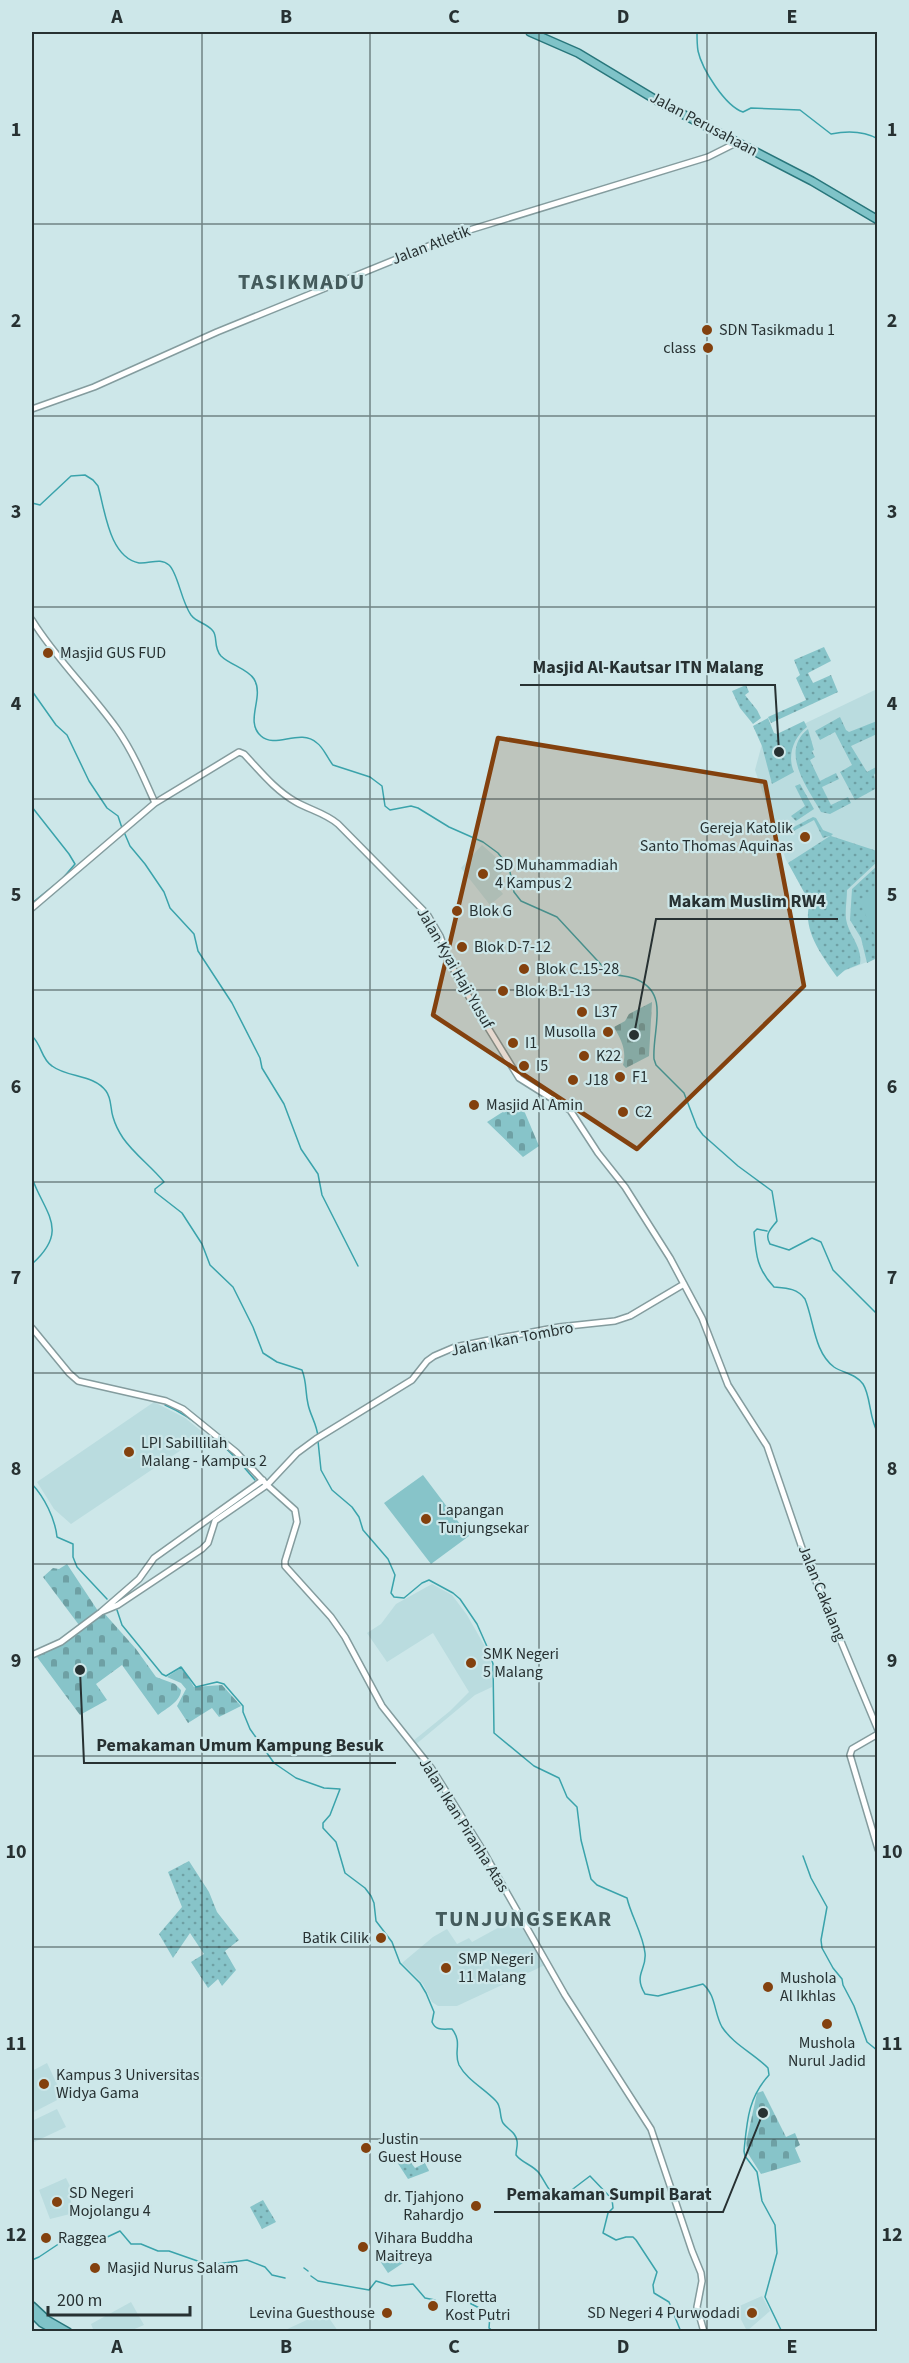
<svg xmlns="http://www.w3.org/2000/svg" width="909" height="2363" viewBox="0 0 909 2363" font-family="'Source Sans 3',sans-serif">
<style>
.built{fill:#badcdf}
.green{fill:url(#green-dots)}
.cemetery{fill:url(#cemetery-stones)}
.pitch{fill:#87c4c9}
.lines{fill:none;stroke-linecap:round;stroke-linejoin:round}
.stream{stroke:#3aa3ab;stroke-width:1.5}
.minor-casing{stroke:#849c9e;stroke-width:8}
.major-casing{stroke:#28767b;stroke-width:10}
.minor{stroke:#fff;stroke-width:5}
.major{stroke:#7fc3c8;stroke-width:7}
.marked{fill:#83410e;fill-opacity:0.2;stroke:#83410e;stroke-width:4.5;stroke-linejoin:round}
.grid{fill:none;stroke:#273132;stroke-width:1.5;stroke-opacity:0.55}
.poi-dot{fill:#83410e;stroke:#cde7e9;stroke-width:2}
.labels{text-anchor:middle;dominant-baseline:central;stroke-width:4.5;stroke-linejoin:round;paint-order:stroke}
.street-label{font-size:16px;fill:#273132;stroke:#cde7e9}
.poi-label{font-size:16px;fill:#273132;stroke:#cde7e9;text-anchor:start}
.district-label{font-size:22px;font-weight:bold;letter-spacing:1.5px;fill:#445b5c;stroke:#cde7e9}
.leader{fill:none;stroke:#273132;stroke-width:2}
.callout-dot{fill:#273132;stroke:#cde7e9;stroke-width:2}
.callout-label{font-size:18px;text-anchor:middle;font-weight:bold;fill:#273132;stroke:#cde7e9;stroke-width:4.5;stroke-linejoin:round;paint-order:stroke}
.neatline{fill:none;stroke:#273132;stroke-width:2}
.grid-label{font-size:20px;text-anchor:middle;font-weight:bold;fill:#273132}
</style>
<defs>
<pattern id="green-dots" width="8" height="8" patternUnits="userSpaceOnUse" patternTransform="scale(1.5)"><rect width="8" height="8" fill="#87c4c9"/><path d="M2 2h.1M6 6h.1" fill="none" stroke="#6ea0a4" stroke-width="1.8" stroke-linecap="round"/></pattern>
<pattern id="cemetery-stones" width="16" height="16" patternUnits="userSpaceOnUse" patternTransform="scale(1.5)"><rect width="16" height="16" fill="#87c4c9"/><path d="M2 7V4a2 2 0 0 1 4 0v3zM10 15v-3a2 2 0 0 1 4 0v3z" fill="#6ea0a4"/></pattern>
</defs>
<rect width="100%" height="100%" fill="#cde7e9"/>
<!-- built -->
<path class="built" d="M877 689V958L839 973 814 903 786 860 755 770 762 744Z
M482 845 507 867 493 881 503 894 490 905 461 868Z
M154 1402 185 1418 205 1434 71 1524 54 1509 37 1482Z
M432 1584 452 1595 467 1615 487 1650 491 1664 492 1687 475 1695 415 1745 413 1741 450 1711 469 1692 433 1633 387 1662 367 1633 381 1624 396 1604Z
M516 1918 545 1965 457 2006H438L432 2002 423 1984 402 1963 433 1937 447 1929 457 1944 469 1938 472 1942Z
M47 2063 63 2097 32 2113V2071Z
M57 2109 66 2127 32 2143V2121Z
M66 2178 71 2188 68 2190 74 2213 50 2219 39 2190Z
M762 2296 770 2311 747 2331 735 2308Z
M131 2302 144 2325 130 2331 89 2332 93 2329 91 2324Z
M324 2311 338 2331 281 2332 311 2318Z"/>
<!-- green -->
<path class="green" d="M824 647 831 661 808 673 813 683 831 675 838 692 771 723 768 717 806 700 796 678 800 675 794 660Z
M746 685 749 692 745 695 757 710 761 718 753 724 740 708 732 691Z
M840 717 846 730 849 732 877 721V734L851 746 867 772 876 767 877 770 874 775 877 788 855 800 840 772 852 765 835 732 820 740 815 731Z
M768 718 774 733 777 734 804 721 807 727C793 738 787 756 794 772L772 784 762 746 753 726Z
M808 729 814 750 812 751 815 757 810 760 820 781 836 773 839 779 822 787 831 805 848 797 851 803 830 814 821 812C808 788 779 752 808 729Z
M800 784 814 809 796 821 791 816 805 806 795 786Z
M813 817 816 818 823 830 833 834 831 836 877 851V862L847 890C847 899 845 910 846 919 848 934 863 947 860 964L845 970 837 977C823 957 801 929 810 903L788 863 830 836 823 838 814 820 790 833 788 830Z
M877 866V958L867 963 861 938 850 920 852 889Z
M189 1861 209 1892 217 1912 239 1940 225 1951 236 1970 222 1986 218 1979 208 1988 191 1962 204 1954 190 1933 173 1958 159 1934 182 1907 168 1872Z
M406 2156 415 2168 425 2163 429 2171 408 2179 397 2162Z
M263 2200 276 2222 262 2229 250 2207Z"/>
<!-- cemetery -->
<path class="cemetery" d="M652 1002 649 1056 626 1068 623 1065C627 1050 621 1040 614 1027L625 1021 629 1014Z
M520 1101 539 1146 523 1157 487 1122Z
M67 1564 98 1611 79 1625 43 1577 53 1568 59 1569Z
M104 1613 136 1649 156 1677 175 1684 181 1690C181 1701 167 1708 158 1715L122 1665 96 1684 107 1700 80 1715 37 1657Z
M182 1667 194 1687 222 1685 241 1706 219 1717 212 1708 188 1723 177 1706 186 1689 181 1683 167 1677Z
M763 2091 786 2137 795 2133 800 2145 795 2148 801 2162 761 2174 747 2152 746 2143 757 2093Z"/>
<!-- pitch -->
<path class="pitch" d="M877 891V941L859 900Z
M423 1475 469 1536 431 1564 384 1503Z
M399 2249 406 2261 388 2273 380 2261Z"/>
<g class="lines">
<!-- stream -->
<path class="stream" d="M697 32C697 38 697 45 698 51 702 69 725 106 743 112L751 108 800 110 831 134C846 131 864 131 878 139
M32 503 40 505 71 476 85 475 93 480 98 486C105 510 109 557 139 563 150 564 160 557 169 565 178 573 181 601 191 615 197 623 207 623 213 631 218 637 213 647 221 656 230 665 248 669 254 679 265 697 244 721 261 736 275 749 300 728 317 743 324 748 327 758 333 765L370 777 382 786 385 806 390 810 411 806 418 808 449 827 483 842 498 853 509 867 514 892 521 901 557 917 607 971C617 977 627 975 638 980 670 995 652 1030 654 1059L656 1065 684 1093 697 1127 703 1135 738 1166 772 1191 777 1221C771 1229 764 1234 770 1244L789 1250 812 1238 821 1242 833 1270 878 1315
M32 691 56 725 67 735 89 781 107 808 118 816 122 828
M32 807 69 854 75 864 62 879 32 903
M124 832 130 846 145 864 164 892 170 908 194 934 198 951 232 1003 260 1058 262 1068 284 1104 301 1149 318 1174 322 1195 358 1266
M32 1036C42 1045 41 1059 52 1066 68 1078 93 1074 106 1091 112 1099 110 1108 113 1117 115 1124 119 1132 123 1138 134 1154 152 1167 164 1182L155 1189V1192L182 1213 202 1244 210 1265 233 1287 253 1327 263 1353 277 1362 302 1370C307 1383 305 1391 308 1404 310 1415 317 1424 318 1437
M32 1178C45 1214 70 1230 32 1264
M767 1231 757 1229 754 1232C756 1255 757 1269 774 1287 786 1288 797 1288 805 1299 814 1321 814 1352 834 1367 843 1373 856 1374 863 1384 871 1396 869 1419 878 1433
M165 1405C200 1420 231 1451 255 1480
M318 1441 321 1470 332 1490 352 1507 359 1517 363 1530 388 1559 395 1575 391 1593 394 1597 404 1598 422 1583 429 1580 453 1593 460 1599 477 1624 489 1651 493 1664 494 1733 534 1766 559 1778 567 1797 577 1807 581 1840 591 1879 597 1885 627 1898C631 1916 643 1934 645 1953 647 1970 633 1974 645 1994L658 1996 703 1984C716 1995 714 2013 722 2027 734 2045 753 2053 768 2068L769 2075C748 2098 747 2121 744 2151L745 2156 757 2172 762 2201 775 2225 777 2253 765 2297 782 2332
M32 1484C44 1497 55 1518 57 1537L73 1544V1557L77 1567 107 1599
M117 1610 122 1625 162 1674 166 1676 181 1667 196 1687 217 1682 224 1684 243 1706V1712L250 1729 274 1763 296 1778 324 1788 340 1789 330 1815 323 1823V1828L336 1842 345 1873 365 1888 371 1896 374 1903 376 1921 392 1942 400 1963 420 1983 426 1993 434 2012 432 2022C436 2031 443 2029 452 2029 463 2043 453 2052 459 2065 467 2080 485 2089 496 2101 502 2107 499 2116 503 2123 508 2130 516 2132 517 2141 518 2145 516 2150 516 2155 522 2163 533 2165 539 2173 547 2184 547 2192 561 2198L590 2176 612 2199 613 2208 608 2213 603 2233 616 2240 626 2237H633L636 2240 657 2272 653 2285 654 2293 669 2302 681 2332
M803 1856 811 1878 827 1907 821 1940 822 1948 833 1968 842 1979 843 1985 854 2006 867 2042 878 2051
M32 2260 39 2257 69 2237 103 2239 120 2231 131 2244H141L158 2251H169L209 2265 247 2260 265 2267 272 2275 285 2278
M304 2268 308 2271
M311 2276 318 2281 369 2290 376 2281 392 2286 413 2284 425 2298 435 2300
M452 2296H456L487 2312 490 2315 489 2328 494 2332"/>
<defs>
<path id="minor" d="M32 409 94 387 217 332 463 232 708 157 738 142
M32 620C56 659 90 691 117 729 133 752 144 778 155 803
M32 908 155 803 239 752 244 754C260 771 275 790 296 802 310 810 325 813 338 824L427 914 440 936 450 963 466 992 519 1078 570 1110 598 1153 625 1187 670 1258 702 1318 728 1385 767 1446 802 1548 878 1730
M32 1328 69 1373 78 1381 166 1401 183 1409 236 1452 267 1485 295 1510 297 1522 285 1561V1566L331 1617 345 1637 382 1706 432 1769 482 1849 565 1995 651 2129 692 2251 701 2273 702 2281 697 2307 704 2332
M101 1612 118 1605 202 1549 208 1543 215 1521 267 1485 297 1453 316 1439 412 1380 427 1361 434 1356 455 1347 484 1341 559 1327 615 1321 630 1316 684 1284
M32 1655 61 1642 101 1612 139 1579 154 1558 263 1480
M878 1734 852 1749 850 1755 878 1849"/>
<path id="major" d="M530 32 578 53 661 103 812 181 878 220
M32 2306 47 2320 68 2332
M32 2313 42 2323 58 2332"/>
</defs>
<!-- minor casing -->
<use href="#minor" class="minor-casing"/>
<!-- major casing -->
<use href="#major" class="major-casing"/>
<!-- minor -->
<use href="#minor" class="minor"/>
<!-- major -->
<use href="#major" class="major"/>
</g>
<!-- marked area -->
<path class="marked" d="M498 738 765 782 804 986 637 1149 433 1015Z"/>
<!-- grid -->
<path class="grid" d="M202 32V2332M370 32V2332M539 32V2332M707 32V2332M32 224H878M32 416H878M32 607H878M32 799H878M32 990H878M32 1182H878M32 1373H878M32 1564H878M32 1756H878M32 1947H878M32 2139H878"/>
<!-- markers -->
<g class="poi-dot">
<circle cx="707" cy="330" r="6"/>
<circle cx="708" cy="348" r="6"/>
<circle cx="48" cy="653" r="6"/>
<circle cx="805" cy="837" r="6"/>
<circle cx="483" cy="874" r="6"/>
<circle cx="457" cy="911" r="6"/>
<circle cx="462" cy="947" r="6"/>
<circle cx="524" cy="969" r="6"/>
<circle cx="503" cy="991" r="6"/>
<circle cx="582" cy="1012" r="6"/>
<circle cx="608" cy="1032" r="6"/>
<circle cx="513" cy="1043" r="6"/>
<circle cx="584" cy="1056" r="6"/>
<circle cx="524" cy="1066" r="6"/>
<circle cx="620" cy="1077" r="6"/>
<circle cx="573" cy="1080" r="6"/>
<circle cx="474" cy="1105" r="6"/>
<circle cx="623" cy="1112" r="6"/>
<circle cx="129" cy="1452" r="6"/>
<circle cx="426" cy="1519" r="6"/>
<circle cx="471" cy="1663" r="6"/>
<circle cx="381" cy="1938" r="6"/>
<circle cx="446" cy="1968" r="6"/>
<circle cx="768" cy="1987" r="6"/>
<circle cx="827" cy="2024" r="6"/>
<circle cx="44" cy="2084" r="6"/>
<circle cx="366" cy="2148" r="6"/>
<circle cx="57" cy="2202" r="6"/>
<circle cx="476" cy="2206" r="6"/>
<circle cx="46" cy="2238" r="6"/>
<circle cx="363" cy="2247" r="6"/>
<circle cx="95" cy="2268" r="6"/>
<circle cx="433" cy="2306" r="6"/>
<circle cx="387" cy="2313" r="6"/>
<circle cx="752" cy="2313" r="6"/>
</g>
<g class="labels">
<!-- street labels -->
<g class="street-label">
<text transform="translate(704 124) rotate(28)">Jalan Perusahaan</text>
<text transform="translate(431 245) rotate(-21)">Jalan Atletik</text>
<text transform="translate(455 968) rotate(60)">Jalan Kyai Haji Yusuf</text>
<text transform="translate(512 1339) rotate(-11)">Jalan Ikan Tombro</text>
<text transform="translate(822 1593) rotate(68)">Jalan Cakalang</text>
<text transform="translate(464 1825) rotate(58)">Jalan Ikan Piranha Atas</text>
</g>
<!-- poi labels -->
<g class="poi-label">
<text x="719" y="330">SDN Tasikmadu 1</text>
<text x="696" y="348" text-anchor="end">class</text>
<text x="60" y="653">Masjid GUS FUD</text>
<text x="793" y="828" text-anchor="end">Gereja Katolik<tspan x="793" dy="18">Santo Thomas Aquinas</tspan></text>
<text x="495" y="865">SD Muhammadiah<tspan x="495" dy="18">4 Kampus 2</tspan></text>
<text x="469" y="911">Blok G</text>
<text x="474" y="947">Blok D-7-12</text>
<text x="536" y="969">Blok C.15-28</text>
<text x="515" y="991">Blok B.1-13</text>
<text x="594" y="1012">L37</text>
<text x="596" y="1032" text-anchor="end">Musolla</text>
<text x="525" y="1043">I1</text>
<text x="596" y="1056">K22</text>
<text x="536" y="1066">I5</text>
<text x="632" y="1077">F1</text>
<text x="585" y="1080">J18</text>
<text x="486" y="1105">Masjid Al Amin</text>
<text x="635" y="1112">C2</text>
<text x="141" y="1443">LPI Sabillilah<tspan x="141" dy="18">Malang - Kampus 2</tspan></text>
<text x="438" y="1510">Lapangan<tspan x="438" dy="18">Tunjungsekar</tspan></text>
<text x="483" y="1654">SMK Negeri<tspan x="483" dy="18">5 Malang</tspan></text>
<text x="369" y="1938" text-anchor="end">Batik Cilik</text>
<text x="458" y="1959">SMP Negeri<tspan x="458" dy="18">11 Malang</tspan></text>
<text x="780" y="1978">Mushola<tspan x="780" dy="18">Al Ikhlas</tspan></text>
<text x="827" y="2043" text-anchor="middle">Mushola<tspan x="827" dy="18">Nurul Jadid</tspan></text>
<text x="56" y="2075">Kampus 3 Universitas<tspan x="56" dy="18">Widya Gama</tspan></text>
<text x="378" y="2139">Justin<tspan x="378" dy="18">Guest House</tspan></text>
<text x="69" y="2193">SD Negeri<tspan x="69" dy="18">Mojolangu 4</tspan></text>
<text x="464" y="2197" text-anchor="end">dr. Tjahjono<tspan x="464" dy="18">Rahardjo</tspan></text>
<text x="58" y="2238">Raggea</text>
<text x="375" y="2238">Vihara Buddha<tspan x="375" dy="18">Maitreya</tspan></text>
<text x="107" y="2268">Masjid Nurus Salam</text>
<text x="445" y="2297">Floretta<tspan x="445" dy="18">Kost Putri</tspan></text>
<text x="375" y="2313" text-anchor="end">Levina Guesthouse</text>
<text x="740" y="2313" text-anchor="end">SD Negeri 4 Purwodadi</text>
</g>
<!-- district labels -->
<g class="district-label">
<text x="302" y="282">TASIKMADU</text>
<text x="524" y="1919">TUNJUNGSEKAR</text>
</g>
</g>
<!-- callouts -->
<path class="leader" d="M779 752L775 685H520M634 1035L656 919H838M80 1670L84 1763H396M763 2113L723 2212H494"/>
<g class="callout-dot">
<circle cx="779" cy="752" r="6"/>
<circle cx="634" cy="1035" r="6"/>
<circle cx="80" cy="1670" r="6"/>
<circle cx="763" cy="2113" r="6"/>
</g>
<g class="callout-label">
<text x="648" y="673">Masjid Al-Kautsar ITN Malang</text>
<text x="747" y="907">Makam Muslim RW4</text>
<text x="240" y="1751">Pemakaman Umum Kampung Besuk</text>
<text x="609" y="2200">Pemakaman Sumpil Barat</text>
</g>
<!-- border -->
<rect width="909" height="2363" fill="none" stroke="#cde7e9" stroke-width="66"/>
<!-- scale -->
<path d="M48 2306v9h142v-9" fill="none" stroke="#273132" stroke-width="3"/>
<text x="57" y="2306" font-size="18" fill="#273132" stroke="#cde7e9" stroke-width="4.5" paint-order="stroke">200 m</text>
<rect x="33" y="33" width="843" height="2297" class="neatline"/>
<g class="grid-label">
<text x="117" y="23">A</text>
<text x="286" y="23">B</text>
<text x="454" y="23">C</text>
<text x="623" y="23">D</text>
<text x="792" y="23">E</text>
<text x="16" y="136">1</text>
<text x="892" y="136">1</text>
<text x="16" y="327">2</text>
<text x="892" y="327">2</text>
<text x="16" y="518">3</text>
<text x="892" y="518">3</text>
<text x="16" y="710">4</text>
<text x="892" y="710">4</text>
<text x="16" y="901">5</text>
<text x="892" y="901">5</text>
<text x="16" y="1093">6</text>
<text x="892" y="1093">6</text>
<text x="16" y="1284">7</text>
<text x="892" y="1284">7</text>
<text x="16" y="1475">8</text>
<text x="892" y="1475">8</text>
<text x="16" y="1667">9</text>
<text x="892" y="1667">9</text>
<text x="16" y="1858">10</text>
<text x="892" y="1858">10</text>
<text x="16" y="2050">11</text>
<text x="892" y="2050">11</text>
<text x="16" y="2241">12</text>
<text x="892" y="2241">12</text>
<text x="117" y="2353">A</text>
<text x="286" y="2353">B</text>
<text x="454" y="2353">C</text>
<text x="623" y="2353">D</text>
<text x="792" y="2353">E</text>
</g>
</svg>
